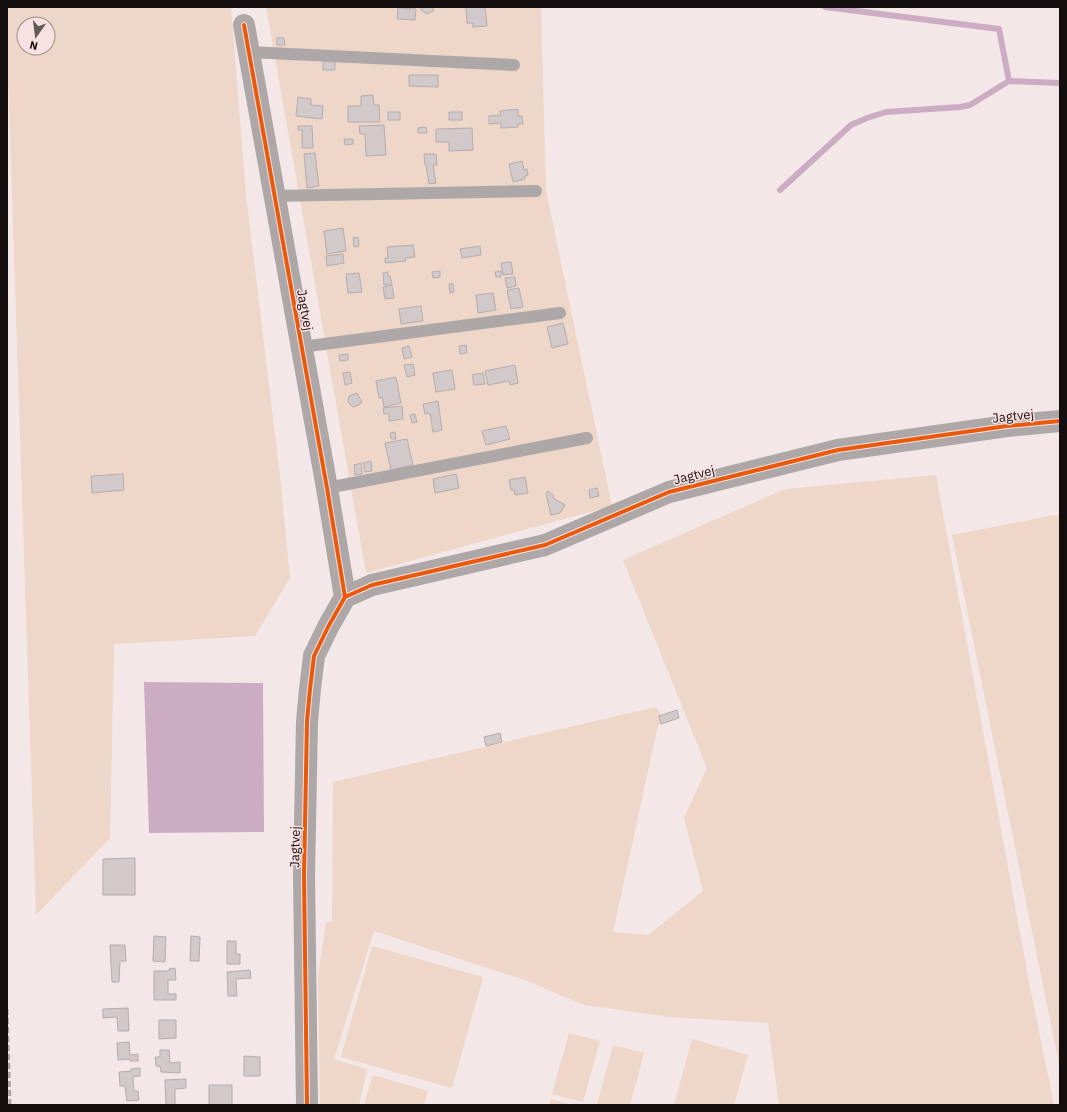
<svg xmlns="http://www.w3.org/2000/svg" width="1067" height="1112" viewBox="0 0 1067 1112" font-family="'IBM Plex Sans',sans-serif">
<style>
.green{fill:#eed6c8;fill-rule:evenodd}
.water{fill:#ccacc3}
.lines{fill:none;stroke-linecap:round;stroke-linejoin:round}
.stream{stroke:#ccacc3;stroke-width:6}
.building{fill:#d2c9ca;stroke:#b5acad}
.service{stroke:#ada8a7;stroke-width:12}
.minor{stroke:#ada8a7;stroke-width:22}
.rail{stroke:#ada6a6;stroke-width:3;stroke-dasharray:6 3;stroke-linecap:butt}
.cycleway-casing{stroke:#f9e1e2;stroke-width:6}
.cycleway{stroke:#e8590c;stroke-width:4}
.labels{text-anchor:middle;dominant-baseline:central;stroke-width:3;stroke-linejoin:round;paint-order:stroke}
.street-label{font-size:13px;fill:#150e0e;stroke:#f9e1e2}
</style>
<rect width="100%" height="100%" fill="#f3e7e7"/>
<!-- green -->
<path class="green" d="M7 7H231L246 195 280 476 290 578 255 636 114 644 110 838 36 915 7 44ZM24 24H48V48H24Z
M266 7H541L546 191 612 506 366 573Z
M936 475 1029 982 1054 1105H779L768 1023 670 1017 584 1005 525 980 374 931 334 1059 367 1069 359 1105H320L318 976 326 923 332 921 333 782 656 707 661 715 659 716 661 724 658 725 613 932 648 935 703 891 684 818 707 768 623 560 785 489Z
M1060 514V1070L952 535Z
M372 946 483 977 452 1088 341 1057Z
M569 1033 600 1041 583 1102 552 1094Z
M692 1039 748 1055 734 1105H674Z
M613 1045 644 1053 630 1105H597Z
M373 1075 428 1091 424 1105H364Z
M551 1099 572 1105H549Z"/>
<!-- water -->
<path class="water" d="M144 682 263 683 264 832 149 833Z"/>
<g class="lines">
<!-- stream -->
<path class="stream" d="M825 7 999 29 1009 81 1060 83
M780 190 851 125 867 118 886 112 960 107 970 105 1009 81"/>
</g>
<!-- building -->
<path class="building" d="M421 7H433V11L427 14 421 10Z
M466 7H485L487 26 473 27V23H467Z
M398 8 416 9 415 20 397 19Z
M277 38H284L285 45H277Z
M323 61H335V70H323Z
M409 75H438V87L409 86Z
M373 95 374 105H379L380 122H348V106H361V96Z
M298 97 311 99V105L323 106 322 119 296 116Z
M518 109V116H522L523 124H518V127L501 128V123L489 124V116L501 115 500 111Z
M388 112H400V120H388Z
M449 112H462V120H449Z
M384 125 386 155 366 156 365 134H360L359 126Z
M298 126H312L313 148H302V130H298Z
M426 127 427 133H418V128Z
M472 128 473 150 449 151V142H436V129Z
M344 139H353V144L345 145Z
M315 153 319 186 307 188 304 154Z
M424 154H436L437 165H433L436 183 429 184 426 165H425Z
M522 161 524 170 527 169 528 175 525 176V179L513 182 509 164Z
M343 228 346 251 327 254 324 231Z
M358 237 359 246 354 247 353 238Z
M413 245 415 257 405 258 406 261 385 263V258H388L387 247Z
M480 246 481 255 462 258 460 249Z
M343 254 344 263 327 266 326 256Z
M511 262 513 274 503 275 501 263Z
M440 271V277L433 278 432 272Z
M501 271V277H496L495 272Z
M388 272V276H390L392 284 384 285 383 273Z
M359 273 362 292 348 293 346 274Z
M515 277 516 286 507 288 505 278Z
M449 284H453L454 292 450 293Z
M392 285 394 298 385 299 383 287Z
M519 288 523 307 511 309 507 290Z
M493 293 496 310 478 313 476 295Z
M421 306 423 321 401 324 399 309Z
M563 323 568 344 552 348 547 327Z
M466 345 467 353 460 354 459 346Z
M409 346 412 357 404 359 402 348Z
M348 354V360L340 361 339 355Z
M413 364 415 375 407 377 404 365Z
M515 365 518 383 510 385 509 381 488 385 485 371Z
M452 370 455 389 436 392 433 373Z
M350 372 352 383 345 385 343 373Z
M483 373 485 384 474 385 472 375Z
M396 377 401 403 384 407 382 397 379 398 376 381Z
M357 393 362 402 359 405 353 407 348 402 349 396Z
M438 401 442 430 433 432 430 413 425 414 423 404Z
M402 406 403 419 389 421V413L384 414 383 408Z
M415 414 417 422 412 423 410 415Z
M506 426 510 439 486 445 482 431Z
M395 432 396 439H391L390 433Z
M407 439 413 465 391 470 385 443Z
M371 461 372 471 365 472 363 463Z
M361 463 362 474 355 475 354 465Z
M123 474 124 490 92 493 91 476Z
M456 474 459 488 435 493 433 479Z
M525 477 528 493 515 495 514 490H511L509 480Z
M597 488 599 496 590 498 589 490Z
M548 491 554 496 553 498 565 505 560 513 551 515 546 494Z
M677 710 679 718 661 724 659 716Z
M500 733 502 742 486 746 484 737Z
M135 858V895H103V859Z
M154 936 166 937 165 962 153 961Z
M191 936 200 937 199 961H190Z
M227 941H236V954H240V964H227Z
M110 945H125L126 961H120L119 982H112Z
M175 968 176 980H168V994H176V1000H154V971H169V969Z
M250 970 251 978 236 979 237 996H228L227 972Z
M128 1008 129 1031H118L117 1017 103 1018V1009Z
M159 1020H176V1038L159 1039Z
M129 1042 130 1055 138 1054V1061H130V1059L118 1060 117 1043Z
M160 1050H169L170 1063 180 1062V1073L161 1072 160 1066H156L155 1057H160Z
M244 1056 260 1057V1076H244Z
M140 1068V1076L133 1077 134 1091H138L139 1100 127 1101 125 1086H120L119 1072 131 1071V1069Z
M186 1079V1088L175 1089V1105H166L165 1080Z
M209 1085H232V1105H209Z"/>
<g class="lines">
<!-- service -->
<path class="service" d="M248 52 514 65
M274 196 536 191
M301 347 560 313
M327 488 587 438"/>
<!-- minor -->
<path class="minor" d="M244 25 327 488 345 597 328 627 314 656 310 689 307 721 304 876 307 1105
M345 597 372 585 545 545 669 492 838 450 1007 426 1060 421"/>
<!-- rail -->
<path class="rail" d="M7 1009 10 1105"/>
<defs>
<path id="cycleway" d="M244 25 327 488 345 597 328 627 314 656 310 689 307 721 304 876 307 1105
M345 597 372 585 545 545 669 492 838 450 1007 426 1060 421"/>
</defs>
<!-- cycleway casing -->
<use href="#cycleway" class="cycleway-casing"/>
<!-- cycleway -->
<use href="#cycleway" class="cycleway"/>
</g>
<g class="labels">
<!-- street labels -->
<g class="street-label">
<text transform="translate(305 310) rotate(80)">Jagtvej</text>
<text transform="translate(1013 416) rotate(-6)">Jagtvej</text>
<text transform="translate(694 475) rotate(-14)">Jagtvej</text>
<text transform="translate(295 847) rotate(-89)">Jagtvej</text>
</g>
</g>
<!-- border -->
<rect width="1067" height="1112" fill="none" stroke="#150e0e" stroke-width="16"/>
<!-- north arrow -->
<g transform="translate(36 36) rotate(194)"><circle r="19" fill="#f9e1e2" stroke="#9e8d8d"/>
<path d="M0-3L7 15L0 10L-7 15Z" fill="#635a5a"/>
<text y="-6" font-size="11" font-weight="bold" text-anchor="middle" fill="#150e0e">N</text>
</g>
</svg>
